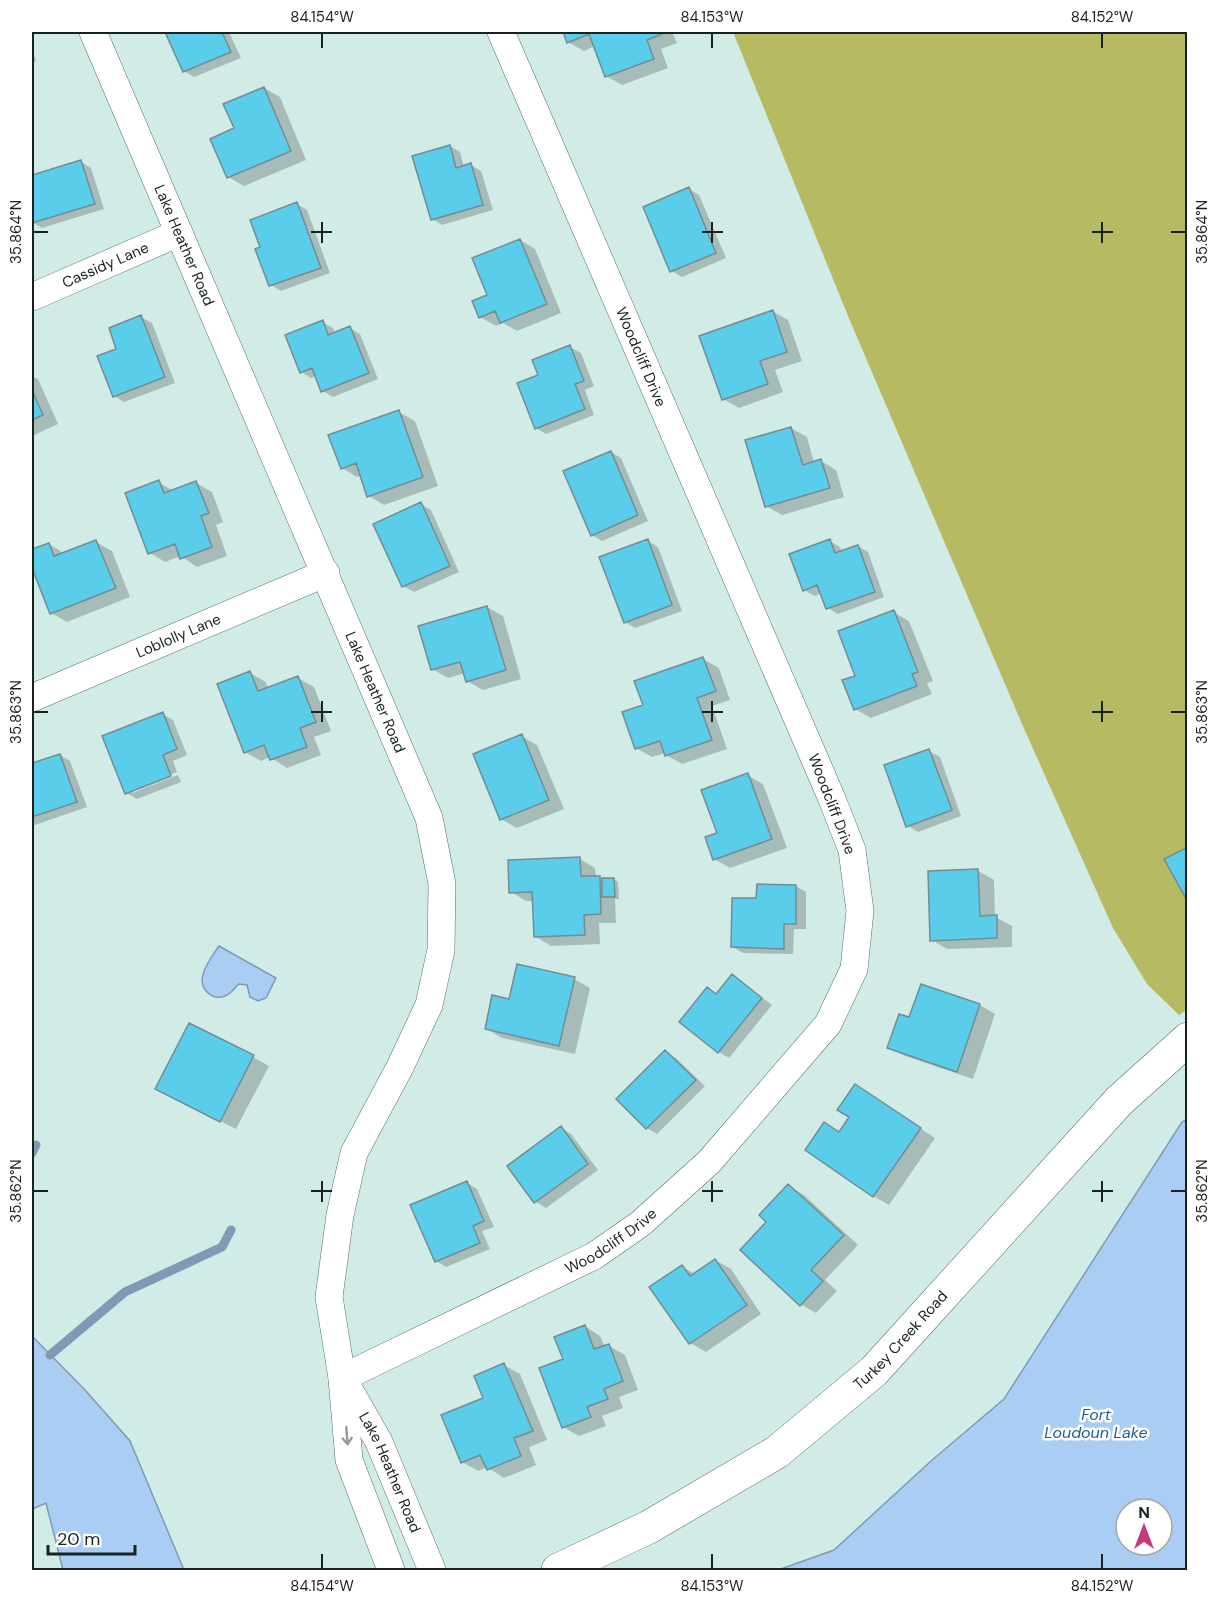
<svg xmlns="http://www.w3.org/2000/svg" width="1219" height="1602" viewBox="0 0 1219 1602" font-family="'DM Sans',sans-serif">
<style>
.forest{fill:#b5ba63}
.water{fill:#aacdf4;stroke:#7e9ab4;stroke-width:1.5;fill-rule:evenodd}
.shadow{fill:#0003}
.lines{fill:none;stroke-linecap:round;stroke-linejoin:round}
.stream{stroke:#7e9ab4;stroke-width:9}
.building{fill:#59cde9;stroke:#748c93;stroke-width:1.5}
.minor-casing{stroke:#576f6a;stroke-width:28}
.tertiary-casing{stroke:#576f6a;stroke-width:34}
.minor{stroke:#fff;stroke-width:27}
.tertiary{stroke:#fff;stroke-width:33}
.oneway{stroke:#979c9b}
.ticks{fill:none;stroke:#182220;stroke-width:2}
.labels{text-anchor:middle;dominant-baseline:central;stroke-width:5;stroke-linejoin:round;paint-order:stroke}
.street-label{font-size:15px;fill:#182220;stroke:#fff}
.water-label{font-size:16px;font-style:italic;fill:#1e5994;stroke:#fff}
.neatline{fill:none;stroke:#182220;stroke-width:2}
.ticks-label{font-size:15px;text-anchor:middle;fill:#182220}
</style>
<rect width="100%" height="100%" fill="#d1ece6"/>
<!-- forest -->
<path class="forest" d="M733 32H1187L1188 1009 1179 1015 1147 984 1113 928 1022 724 848 316Z"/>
<!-- water -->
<path class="water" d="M219 946 276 978 266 998 258 1001 250 997 247 985 239 984C234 988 231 994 225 996 211 1001 199 988 203 975 205 965 213 955 219 946Z
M1187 1119V1570H778L834 1550 931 1461 1004 1399 1182 1122ZM1126 1509H1162V1545H1126Z
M32 1336 85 1390 130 1441 184 1570H63L46 1503 32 1509Z"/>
<!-- shadow -->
<path class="shadow" d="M167 32H229L241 58 194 77 184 71Z
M564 32H672L677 43 661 49 668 68 622 85 606 76 595 46 584 51 568 42Z
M32 49 36 61 32 63Z
M264 88 280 97 306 160 244 186 228 177Z
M450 146 460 152 464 167 471 165 481 171 493 210 442 225 432 219Z
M81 162 91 168 104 209 42 228 32 222V177Z
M689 189 699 195 726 258 682 277 672 271Z
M297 204 307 210 330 273 281 291 271 285 262 248Z
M520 240 535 249 561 313 517 331 503 323 496 326 480 317 489 296Z
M772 311 788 320 802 361 775 370 783 392 739 408 723 399Z
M141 317 152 323 175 383 124 402 114 396 118 350Z
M322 322 333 328 335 334 350 328 360 334 378 379 333 397 323 391 317 376 311 378 301 372Z
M570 347 581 353 594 386 585 390 594 415 546 434 536 428Z
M32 376 38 379 58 424 32 436Z
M399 412 415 421 438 486 384 505 369 496 362 475 357 477 342 468Z
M791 428 807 437 814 463 821 461 836 470 844 497 782 515 766 506Z
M611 452 621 458 648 521 602 541 592 535Z
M158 482 174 491 196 483 212 492 223 522 216 525 227 556 197 567 181 556 165 562 150 553Z
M421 504 431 510 459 572 414 592 403 586Z
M648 541 658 547 682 611 635 628 625 622Z
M830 541 840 547 842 552 858 546 868 552 884 597 838 614 828 608 822 593 815 596 804 590Z
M96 542 112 551 130 597 67 622 51 613 32 564V551L49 544 65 554Z
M487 607 503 616 521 679 483 690 467 681 465 673 448 678 432 669Z
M893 612 909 621 933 681 927 683 932 694 871 718 855 709 857 676Z
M703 659 719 668 730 700 712 706 727 749 682 764 666 755 665 753 652 757 636 748 645 706Z
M250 673 266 682 268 689 298 678 314 687 331 731 314 737 321 755 287 768 270 757 261 761 245 752Z
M162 714 173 720 187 755 173 761 177 772 132 790V793L178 775 181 782 137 799 127 793Z
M521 736 537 745 564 809 517 828 501 819Z
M929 751 940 757 961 816 918 832 908 826Z
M60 755 70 761 87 807 32 826V765Z
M747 775 763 784 787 848 730 868 714 859 719 834Z
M580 859 595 868 596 877 604 880 614 879 618 882 619 899H615L616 923H599L600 944 551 946 535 936 534 901H526L511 892Z
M978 871 994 880 995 917 1012 926V947L947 949 932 940Z
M796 886 806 892V929H794L793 954 743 953 733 947 758 900Z
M733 976 772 1005 729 1058 719 1052 707 989 717 995Z
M574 979 590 988 575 1054 502 1038 487 1029Z
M922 986 980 1005 995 1014 973 1079 905 1056 889 1047 910 1019Z
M665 1052 676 1058 705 1086 657 1134 647 1128 618 1099Z
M253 1057 269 1066 236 1129 172 1097Z
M856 1086 935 1138 889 1205 873 1196 840 1133 851 1117Z
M561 1128 571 1134 598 1170 546 1208 536 1202Z
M467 1183 477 1189 494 1227 482 1231 490 1249 446 1267 436 1261Z
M788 1186 804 1195 858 1245 825 1280 837 1291 816 1313 800 1304 768 1222Z
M715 1260 731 1269 761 1314 706 1352 690 1343 651 1288 682 1267 695 1274Z
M585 1326 600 1336 605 1347 609 1346 625 1355 638 1390 619 1397 623 1408 602 1416 606 1426 579 1436 563 1427Z
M504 1365 520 1374 547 1440 529 1447 536 1465 504 1478 487 1467 478 1471 462 1462 485 1398Z"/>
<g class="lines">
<!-- stream -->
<path class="stream" d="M32 1153 36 1145
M50 1355 125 1292 222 1247 231 1230"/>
</g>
<!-- building -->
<path class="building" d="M165 32H222L231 52 183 72Z
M563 32H661L662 34 647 40 654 59 605 77 589 34 567 43Z
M264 87 291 151 227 178 210 139 234 128 223 104Z
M450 145 456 168 471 163 483 205 431 220 412 156Z
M81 160 95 204 32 223V175Z
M689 187 716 253 670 272 643 207Z
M297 202 321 268 269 286 255 249 260 247 250 220Z
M520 239 547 304 500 323 495 311 479 318 472 301 487 295 472 258Z
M773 310 787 352 760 361 768 384 722 400 699 336Z
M141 315 165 377 113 397 97 356 116 349 109 328Z
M323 320 328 335 350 326 369 373 321 392 312 368 300 373 285 335Z
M570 345 584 381 575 384 585 409 535 429 517 383 538 375 532 360Z
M32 390 43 415 32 420Z
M399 410 423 477 367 497 356 463 341 469 328 435Z
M791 427 803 465 821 459 830 488 765 507 745 440Z
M611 451 638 515 591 536 563 471Z
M159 480 164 493 196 481 209 513 201 516 212 547 180 559 175 544 148 554 125 493Z
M421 502 450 566 402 587 373 524Z
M648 539 672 605 624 623 599 557Z
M830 539 835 553 858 545 875 592 826 609 817 585 803 591 789 554Z
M96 540 116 588 50 614 32 568V549L49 543 54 556Z
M487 606 506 670 466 682 460 662 431 670 418 626Z
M894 610 918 672 912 674 917 686 854 710 842 680 855 676 838 631Z
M703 657 716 691 697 698 712 740 665 756 660 741 635 749 622 712 643 705 634 681Z
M250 671 258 691 298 676 316 722 300 728 307 747 270 760 264 745 244 753 217 684Z
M163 712 177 749 163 755 171 776 125 794 102 736Z
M522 734 549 800 500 820 473 754Z
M929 749 952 810 906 827 884 765Z
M60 754 77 802 32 817V763Z
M748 773 772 839 713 860 705 837 717 833 701 790Z
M1188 847V902L1164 859Z
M580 857 581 876H600L601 914 584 915 585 935 534 937 532 892 509 893 508 860Z
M978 869 980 916 997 915V938L930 941 928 871Z
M602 878H614L615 897H602Z
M757 884 796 885V924H784V949L731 947 732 898H756Z
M517 964 575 977 559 1046 485 1029 492 995 509 999Z
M732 974 762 998 718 1053 679 1022 707 987 716 994Z
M921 984 980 1004 957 1072 887 1048 899 1014 909 1017Z
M189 1023 254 1055 220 1122 155 1089Z
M665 1050 696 1080 646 1129 616 1099Z
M855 1084 921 1128 873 1197 805 1150 824 1122 839 1132 849 1117 837 1110Z
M561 1126 588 1164 534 1203 507 1166Z
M467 1181 484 1221 473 1226 480 1243 435 1262 410 1205Z
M788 1184 844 1235 811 1270 823 1281 800 1306 740 1250 766 1222 759 1215Z
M715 1259 747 1305 689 1344 649 1287 682 1265 690 1276Z
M585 1325 594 1349 609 1344 623 1381 604 1389 608 1399 587 1407 591 1417 562 1428 539 1368 563 1359 554 1337Z
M504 1363 533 1431 514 1438 521 1456 487 1470 480 1455 461 1463 441 1415 483 1398 474 1376Z"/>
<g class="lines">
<defs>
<g id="minor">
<path id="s1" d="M93 32 429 818 442 884 441 950 429 1005 400 1067 354 1153 340 1215 329 1297 342 1378 349 1460 391 1570"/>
<path id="s2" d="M32 297 179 233"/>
<path id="s3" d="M32 698 326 573"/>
<path id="s4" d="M342 1378 594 1256 640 1224 709 1162 828 1024 854 969 860 911 852 850 832 799 501 32"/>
<path id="s5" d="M346 1384 379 1442 432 1570"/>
</g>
<g id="tertiary">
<path id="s6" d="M558 1570 649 1527 777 1452 874 1371 1119 1101 1188 1039"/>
</g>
</defs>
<!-- minor casing -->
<use href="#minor" class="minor-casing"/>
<!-- tertiary casing -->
<use href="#tertiary" class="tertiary-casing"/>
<!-- minor -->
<use href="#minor" class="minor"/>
<!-- tertiary -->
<use href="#tertiary" class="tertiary"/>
</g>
<!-- one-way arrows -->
<defs><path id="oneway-shaft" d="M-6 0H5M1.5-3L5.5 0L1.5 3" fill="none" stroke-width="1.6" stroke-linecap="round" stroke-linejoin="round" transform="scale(1.5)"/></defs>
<use class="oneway" href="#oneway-shaft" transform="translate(347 1436) rotate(85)"/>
<!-- ticks -->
<path class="ticks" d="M322 33V48M712 33V48M1102 33V48M322 222V243M712 222V243M1102 222V243M33 232H48M311 232H332M702 232H723M1092 232H1113M1171 232H1186M322 701V722M712 701V722M1102 701V722M33 712H48M311 712H332M702 712H723M1092 712H1113M1171 712H1186M322 1181V1202M712 1181V1202M1102 1181V1202M33 1191H48M311 1191H332M702 1191H723M1092 1191H1113M1171 1191H1186M322 1554V1569M712 1554V1569M1102 1554V1569"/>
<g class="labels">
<!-- street labels -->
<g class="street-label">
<text stroke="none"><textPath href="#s1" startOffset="232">Lake Heather Road</textPath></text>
<text stroke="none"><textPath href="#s2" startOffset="80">Cassidy Lane</textPath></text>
<text transform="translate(641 357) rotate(67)">Woodcliff Drive</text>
<text stroke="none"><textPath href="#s3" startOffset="159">Loblolly Lane</textPath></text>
<text stroke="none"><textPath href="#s1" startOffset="718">Lake Heather Road</textPath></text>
<text transform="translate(832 804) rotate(69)">Woodcliff Drive</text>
<text stroke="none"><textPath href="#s4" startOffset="302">Woodcliff Drive</textPath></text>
<text stroke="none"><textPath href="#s6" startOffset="416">Turkey Creek Road</textPath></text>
<text stroke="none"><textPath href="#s5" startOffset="99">Lake Heather Road</textPath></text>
</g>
<!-- water labels -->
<g class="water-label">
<text x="1096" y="1414">Fort<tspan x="1096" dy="18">Loudoun Lake</tspan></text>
</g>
</g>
<!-- border -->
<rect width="1219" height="1602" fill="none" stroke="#ffffff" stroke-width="66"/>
<!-- north arrow -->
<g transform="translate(1144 1527)"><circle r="28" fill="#ffffff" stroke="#a3a7a6" stroke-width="1.5"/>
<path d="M0-4.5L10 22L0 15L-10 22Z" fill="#c43c7a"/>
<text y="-9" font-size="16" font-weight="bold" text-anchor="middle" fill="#182220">N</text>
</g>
<!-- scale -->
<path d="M48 1545v9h87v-9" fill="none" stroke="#182220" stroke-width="3"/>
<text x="57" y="1545" font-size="18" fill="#182220" stroke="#ffffff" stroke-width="4.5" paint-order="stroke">20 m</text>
<rect x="33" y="33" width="1153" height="1536" class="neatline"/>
<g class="ticks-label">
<text x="322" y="22">84.154°W</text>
<text x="712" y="22">84.153°W</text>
<text x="1102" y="22">84.152°W</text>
<text transform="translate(16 232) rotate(-90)" y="5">35.864°N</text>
<text transform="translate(1202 232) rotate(-90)" y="5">35.864°N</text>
<text transform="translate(16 712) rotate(-90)" y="5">35.863°N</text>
<text transform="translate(1202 712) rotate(-90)" y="5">35.863°N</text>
<text transform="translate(16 1191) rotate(-90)" y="5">35.862°N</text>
<text transform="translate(1202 1191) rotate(-90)" y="5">35.862°N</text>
<text x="322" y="1591">84.154°W</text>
<text x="712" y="1591">84.153°W</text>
<text x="1102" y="1591">84.152°W</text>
</g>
</svg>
